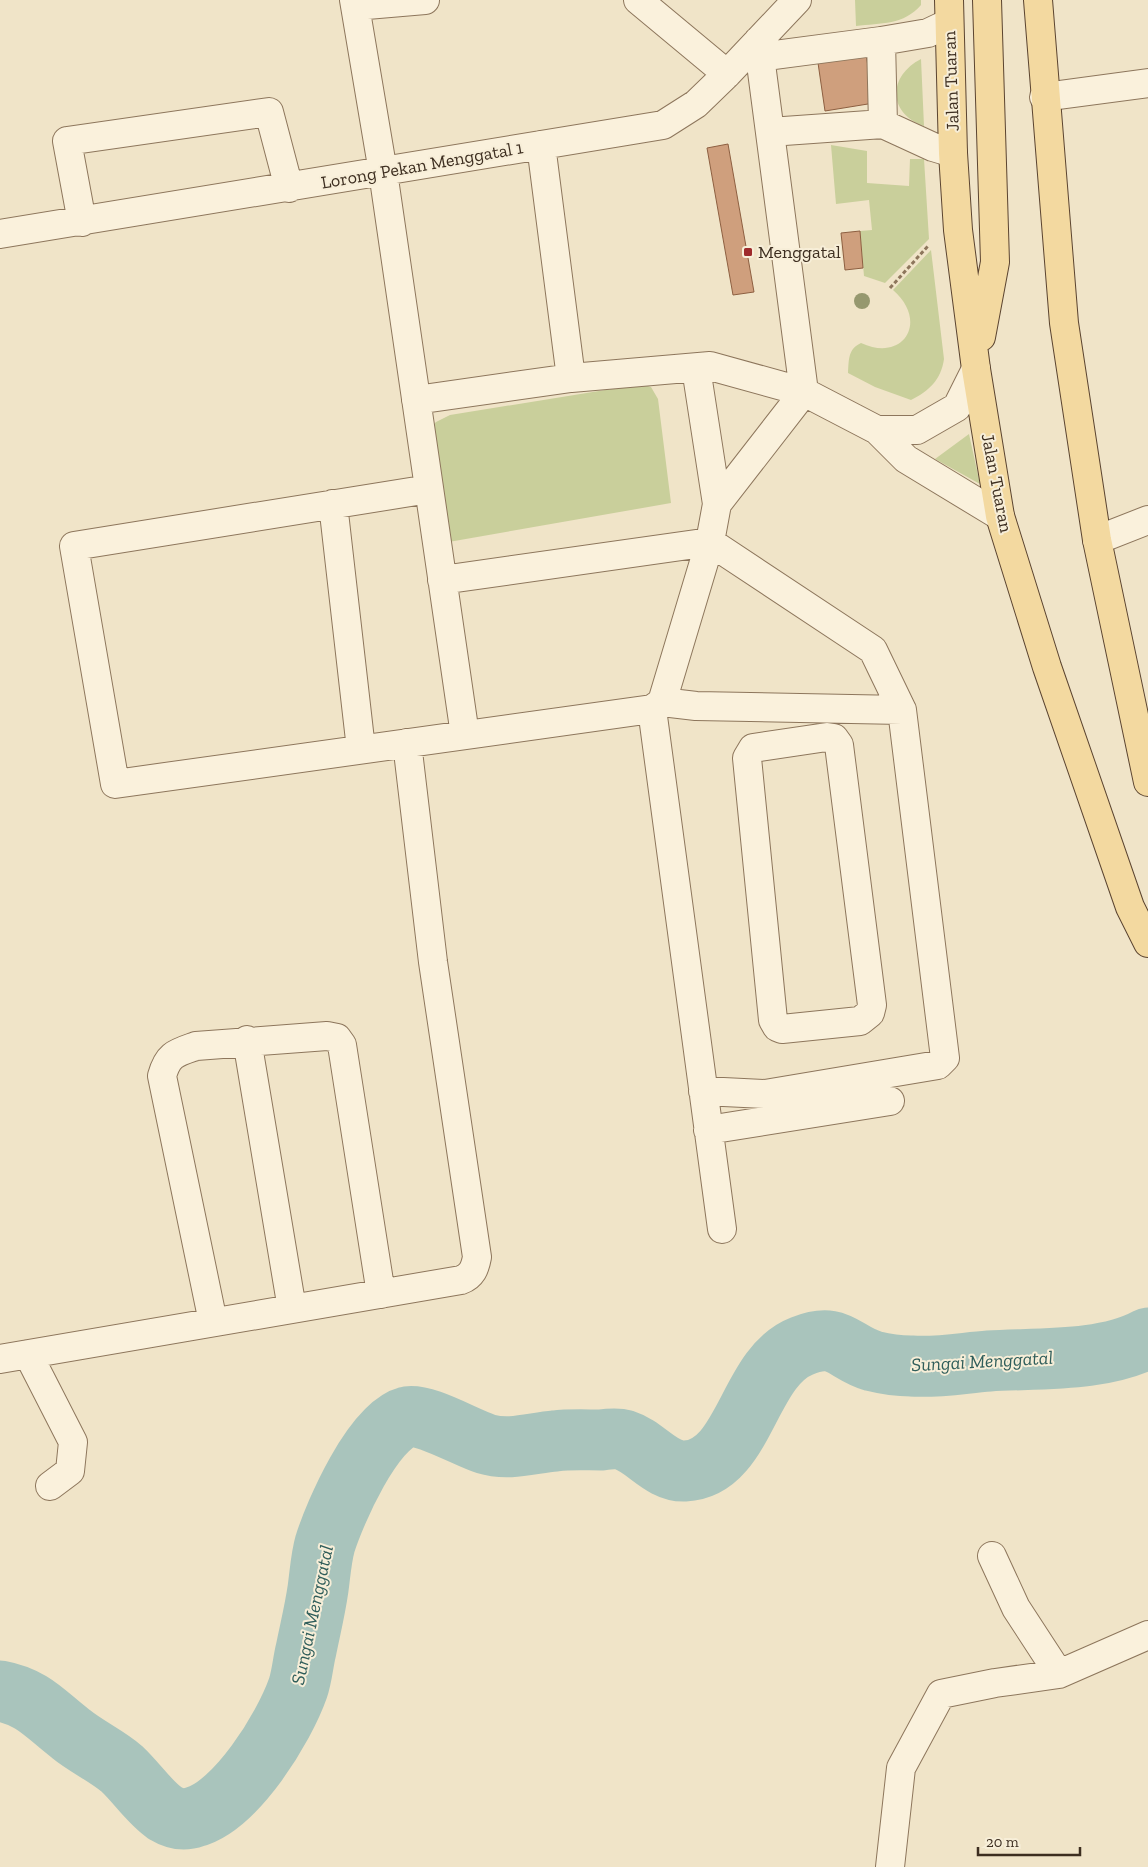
<svg xmlns="http://www.w3.org/2000/svg" width="1148" height="1867" viewBox="0 0 1148 1867" font-family="'Zilla Slab',serif">
<style>
.green{fill:#c9cf9b}
.lines{fill:none;stroke-linecap:round;stroke-linejoin:round}
.river{stroke:#a9c4bc;stroke-width:61}
.building{fill:#cf9f7d;stroke:#8d5f41}
.minor-casing{stroke:#8d765c;stroke-width:30}
.major-casing{stroke:#5b4430;stroke-width:30}
.path{stroke:#8d765c;stroke-width:3;stroke-dasharray:4 2.5;stroke-linecap:butt}
.minor{stroke:#faf1dc;stroke-width:28}
.major{stroke:#f3d9a0;stroke-width:28}
.tree{fill:#96986f}
.poi-dot{fill:#9e2a2b;stroke:#f7eed8;stroke-width:2}
.labels{text-anchor:middle;dominant-baseline:central;stroke-width:4;stroke-linejoin:round;paint-order:stroke}
.street-label{font-size:18px;fill:#3d2e20;stroke:#f7eed8}
.poi-label{font-size:18px;fill:#3d2e20;stroke:#f7eed8;text-anchor:start}
.water-label{font-size:19px;font-style:italic;fill:#2f5d5a;stroke:#f7eed8}
</style>
<rect width="100%" height="100%" fill="#f0e4c8"/>
<!-- green -->
<path class="green" d="M855 0H921V5C904 25 881 23 856 26Z
M921 59 924 126C887 113 888 76 921 59Z
M831 145 867 151V183L909 186 910 159H924L929 239 885 283 864 276 860 231 872 230 869 200 836 204Z
M931 250 944 359C941 380 929 391 911 400L875 387 848 373C849 359 848 349 861 343 904 363 929 321 893 290Z
M642 384 651 387 658 399 671 503 443 543 425 434 436 422 450 415Z
M969 434 980 484 935 459Z"/>
<g class="lines">
<!-- river -->
<path class="river" d="M0 1691C33 1697 46 1715 71 1734 87 1747 107 1756 122 1769 137 1783 149 1802 165 1813 175 1819 183 1821 194 1817 236 1806 284 1728 298 1688 302 1676 303 1662 306 1650 310 1630 315 1610 318 1589 320 1575 321 1558 325 1544 335 1512 373 1426 407 1417 422 1412 467 1438 486 1444 509 1451 532 1443 555 1441 570 1439 586 1440 601 1440 608 1439 617 1438 624 1440 646 1447 661 1472 685 1471 746 1468 747 1367 802 1346 839 1331 843 1352 873 1361 885 1364 900 1366 911 1366 937 1368 963 1363 989 1361 1038 1358 1104 1362 1148 1338"/>
</g>
<!-- building -->
<path class="building" d="M865 48 874 103 825 111 817 56Z
M728 144 754 292 733 295 707 148Z
M860 231 863 268 845 270 841 233Z"/>
<g class="lines">
<defs>
<path id="minor" d="M354 0 383 172 465 735
M638 0 727 74
M355 6 425 0
M949 23 928 33 881 41 883 124 933 147 953 153
M760 57 881 41
M1044 97 1148 83
M770 132 883 124
M541 145 571 378
M82 222 67 141 269 112 289 188
M0 234 663 125 696 104 727 74 797 0
M416 400 571 378 710 366 804 392 877 430 906 459 1000 516
M877 430H917L957 407 976 369
M429 489 74 546 115 784 652 709 662 702 696 706 902 710
M333 504 361 749
M717 504 804 392 758 41
M1097 540 1148 520
M442 580 710 542 873 650 902 710 945 1058 938 1065 765 1094 703 1091
M662 702 710 542 717 504 696 368
M652 709 722 1229
M827 737 834 738 839 745 872 1005 870 1013 860 1021 782 1029 777 1027 773 1020 747 758 753 748Z
M247 1040 292 1309
M708 1130 890 1101
M213 1322 162 1076C168 1054 176 1053 196 1046L327 1036 337 1038 342 1045 381 1294
M28 1354 73 1442 70 1471 50 1486
M0 1359 461 1280C472 1276 475 1268 477 1257L433 962 407 743
M992 1556 1016 1608 1059 1674
M890 1867 901 1768 941 1694 995 1683 1059 1674 1148 1635"/>
<path id="major" d="M949 0 953 153 958 230 976 369 1000 516 1047 667 1130 907 1148 943
M1038 0 1064 323 1097 540 1148 782
M981 337 995 262 987 0"/>
</defs>
<!-- minor casing -->
<use href="#minor" class="minor-casing"/>
<!-- major casing -->
<use href="#major" class="major-casing"/>
<!-- path -->
<path class="path" d="M890 288 928 246"/>
<!-- minor -->
<use href="#minor" class="minor"/>
<!-- major -->
<use href="#major" class="major"/>
</g>
<!-- trees -->
<circle class="tree" cx="862" cy="301" r="8"/>
<!-- markers -->
<rect class="poi-dot" x="743" y="247" width="10" height="10" rx="2.5"/>
<g class="labels">
<!-- street labels -->
<g class="street-label">
<text transform="translate(951 81) rotate(-92)">Jalan Tuaran</text>
<text transform="translate(422 165) rotate(-10)">Lorong Pekan Menggatal 1</text>
<text transform="translate(997 483) rotate(79)">Jalan Tuaran</text>
</g>
<!-- poi labels -->
<g class="poi-label">
<text x="758" y="252">Menggatal</text>
</g>
<!-- water labels -->
<g class="water-label">
<text transform="translate(982 1361) rotate(-3)">Sungai Menggatal</text>
<text transform="translate(312 1615) rotate(-78)">Sungai Menggatal</text>
</g>
</g>
<!-- scale -->
<path d="M978 1847v8h102v-8" fill="none" stroke="#3d2e20" stroke-width="2.5"/>
<text x="986" y="1847" font-size="15" fill="#3d2e20" stroke="#f7eed8" stroke-width="4" paint-order="stroke">20 m</text>
</svg>
